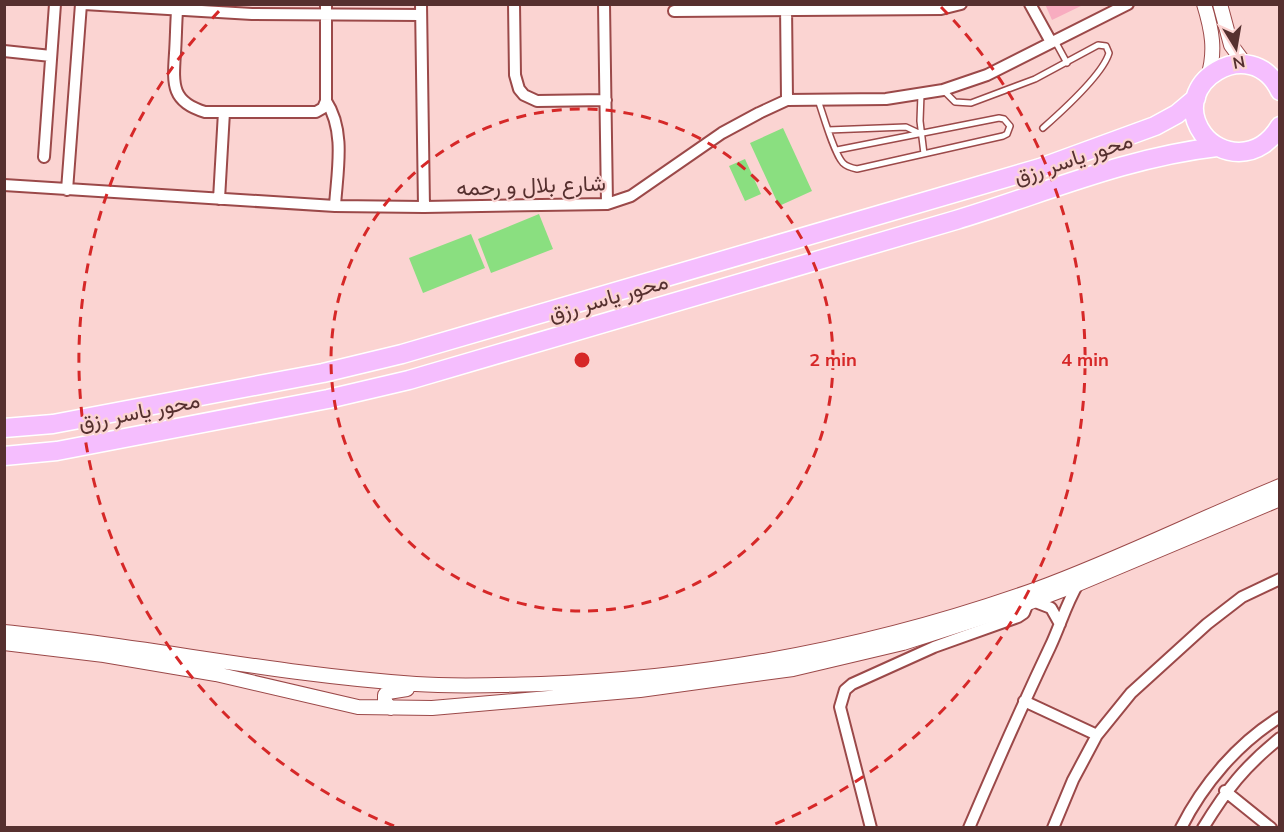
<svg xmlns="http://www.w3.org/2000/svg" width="1284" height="832" viewBox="0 0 1284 832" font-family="Mulish,Vazirmatn,sans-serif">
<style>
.green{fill:#8adf80}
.building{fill:#f8acc0}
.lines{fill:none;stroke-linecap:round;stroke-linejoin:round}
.service-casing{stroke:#9b4949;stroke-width:8}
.minor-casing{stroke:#9b4949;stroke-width:14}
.tertiary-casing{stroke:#9b4949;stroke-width:16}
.primary-casing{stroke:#fff;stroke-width:21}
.service{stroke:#fff;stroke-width:5}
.minor{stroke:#fff;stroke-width:10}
.tertiary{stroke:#fff;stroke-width:14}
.primary{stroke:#f5befe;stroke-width:18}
.ring{fill:none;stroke:#d62828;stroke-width:3;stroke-dasharray:10 8}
.labels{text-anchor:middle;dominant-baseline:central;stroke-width:4.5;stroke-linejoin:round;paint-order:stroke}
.street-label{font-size:22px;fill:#56302f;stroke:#fbd4d2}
.centre{fill:#d62828;stroke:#fbd4d2;stroke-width:3}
.ring-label{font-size:18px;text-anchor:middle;font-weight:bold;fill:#d62828;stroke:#fbd4d2;stroke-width:4.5;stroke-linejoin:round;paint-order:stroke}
</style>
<rect width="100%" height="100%" fill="#fbd4d2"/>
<!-- green -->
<path class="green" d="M783 128 812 191 779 206 750 143Z
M745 159 761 194 745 201 729 166Z
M539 214 553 249 491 273 478 239Z
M471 234 485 268 423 293 409 258Z"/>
<!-- building -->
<path class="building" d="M1045 4H1085L1052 20Z"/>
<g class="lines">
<defs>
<path id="service" d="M1055 41 1067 63
M943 90 955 102 971 103 1035 79 1098 45 1106 46 1109 53C1103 74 1060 113 1043 128
M921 94 920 121 924 154
M818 100C823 114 834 154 843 163 847 167 852 168 857 169L1003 136 1007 134 1010 126 1004 119 999 118 837 150
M828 130 906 127 921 134"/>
<path id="minor" d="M84 4 252 14 421 15
M421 4 424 207
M514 4 515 75 519 89 524 95 537 101 606 100
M604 4 607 204
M1030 4 1051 42
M786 5 787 100
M177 11C176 25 176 39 175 53 173 84 171 102 205 112H316L323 108 326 101V4
M674 11 941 9 961 4
M4 51 51 56
M326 101C346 131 337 172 335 206
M44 157 55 4
M4 185 335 206 424 207 607 204 631 196 722 133 759 113 787 100 886 99 943 90 987 75 1128 4
M67 190 81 4
M219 199 224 112
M1033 601 1051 608 1060 624
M1024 701 1097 735
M1225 791 1271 828
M871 828 840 707 845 690 852 684 934 647 1018 617 1024 613 1028 603
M969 828C995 767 1022 706 1050 647 1060 626 1066 604 1078 584
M1053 828 1073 780 1097 735 1131 693 1207 624 1242 597 1280 579
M1181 828C1203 784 1238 743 1280 717
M1203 828C1227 789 1244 767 1280 738"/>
<path id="tertiary" d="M1204 4C1212 30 1216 51 1208 77
M1220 4 1231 45 1245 64
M4 632C142 645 278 675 416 684 457 687 500 685 541 684 710 678 877 646 1037 589 1119 559 1199 519 1280 486
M4 643 104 655 216 674 358 707 432 708 640 690 793 669 903 643 1028 603 1078 584 1280 499
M391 708 385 703V695L388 692 407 689"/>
<path id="primary" d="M1280 91C1252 31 1166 83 1203 134 1211 145 1225 152 1239 152 1257 152 1271 141 1280 126
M4 428 53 424 323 373 402 354 1040 168 1155 126 1177 114 1196 98
M4 456 57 451 328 399 409 380C592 328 774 273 956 220 1042 194 1127 157 1217 147"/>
</defs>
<!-- service casing -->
<use href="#service" class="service-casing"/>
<!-- minor casing -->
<use href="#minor" class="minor-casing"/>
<!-- tertiary casing -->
<use href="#tertiary" class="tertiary-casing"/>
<!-- primary casing -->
<use href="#primary" class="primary-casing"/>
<!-- service -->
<use href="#service" class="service"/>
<!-- minor -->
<use href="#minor" class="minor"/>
<!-- tertiary -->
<use href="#tertiary" class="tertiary"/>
<!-- primary -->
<use href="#primary" class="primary"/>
</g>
<!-- distance rings -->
<g class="ring">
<circle cx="582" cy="360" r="251"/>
<path d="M394 826A503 503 0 0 1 223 7M941 7A503 503 0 0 1 770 826"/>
</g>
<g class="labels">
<!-- street labels -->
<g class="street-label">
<text transform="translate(1073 158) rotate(-18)">محور ياسر رزق</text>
<text transform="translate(531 185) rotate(-2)">شارع بلال و رحمه</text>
<text transform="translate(608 297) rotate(-16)">محور ياسر رزق</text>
<text transform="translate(139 411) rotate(-11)">محور ياسر رزق</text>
</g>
</g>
<circle cx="582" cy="360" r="9" class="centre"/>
<g class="ring-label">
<text x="833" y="366">2 min</text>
<text x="1085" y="366">4 min</text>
</g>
<!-- border -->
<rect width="1284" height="832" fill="none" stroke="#56302f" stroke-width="12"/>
<!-- north arrow -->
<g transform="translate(1236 48) rotate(169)" stroke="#fbd4d2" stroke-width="4.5" paint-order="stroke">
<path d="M0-4.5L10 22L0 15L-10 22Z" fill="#56302f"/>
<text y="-9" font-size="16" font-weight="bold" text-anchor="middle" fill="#56302f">N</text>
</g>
</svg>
